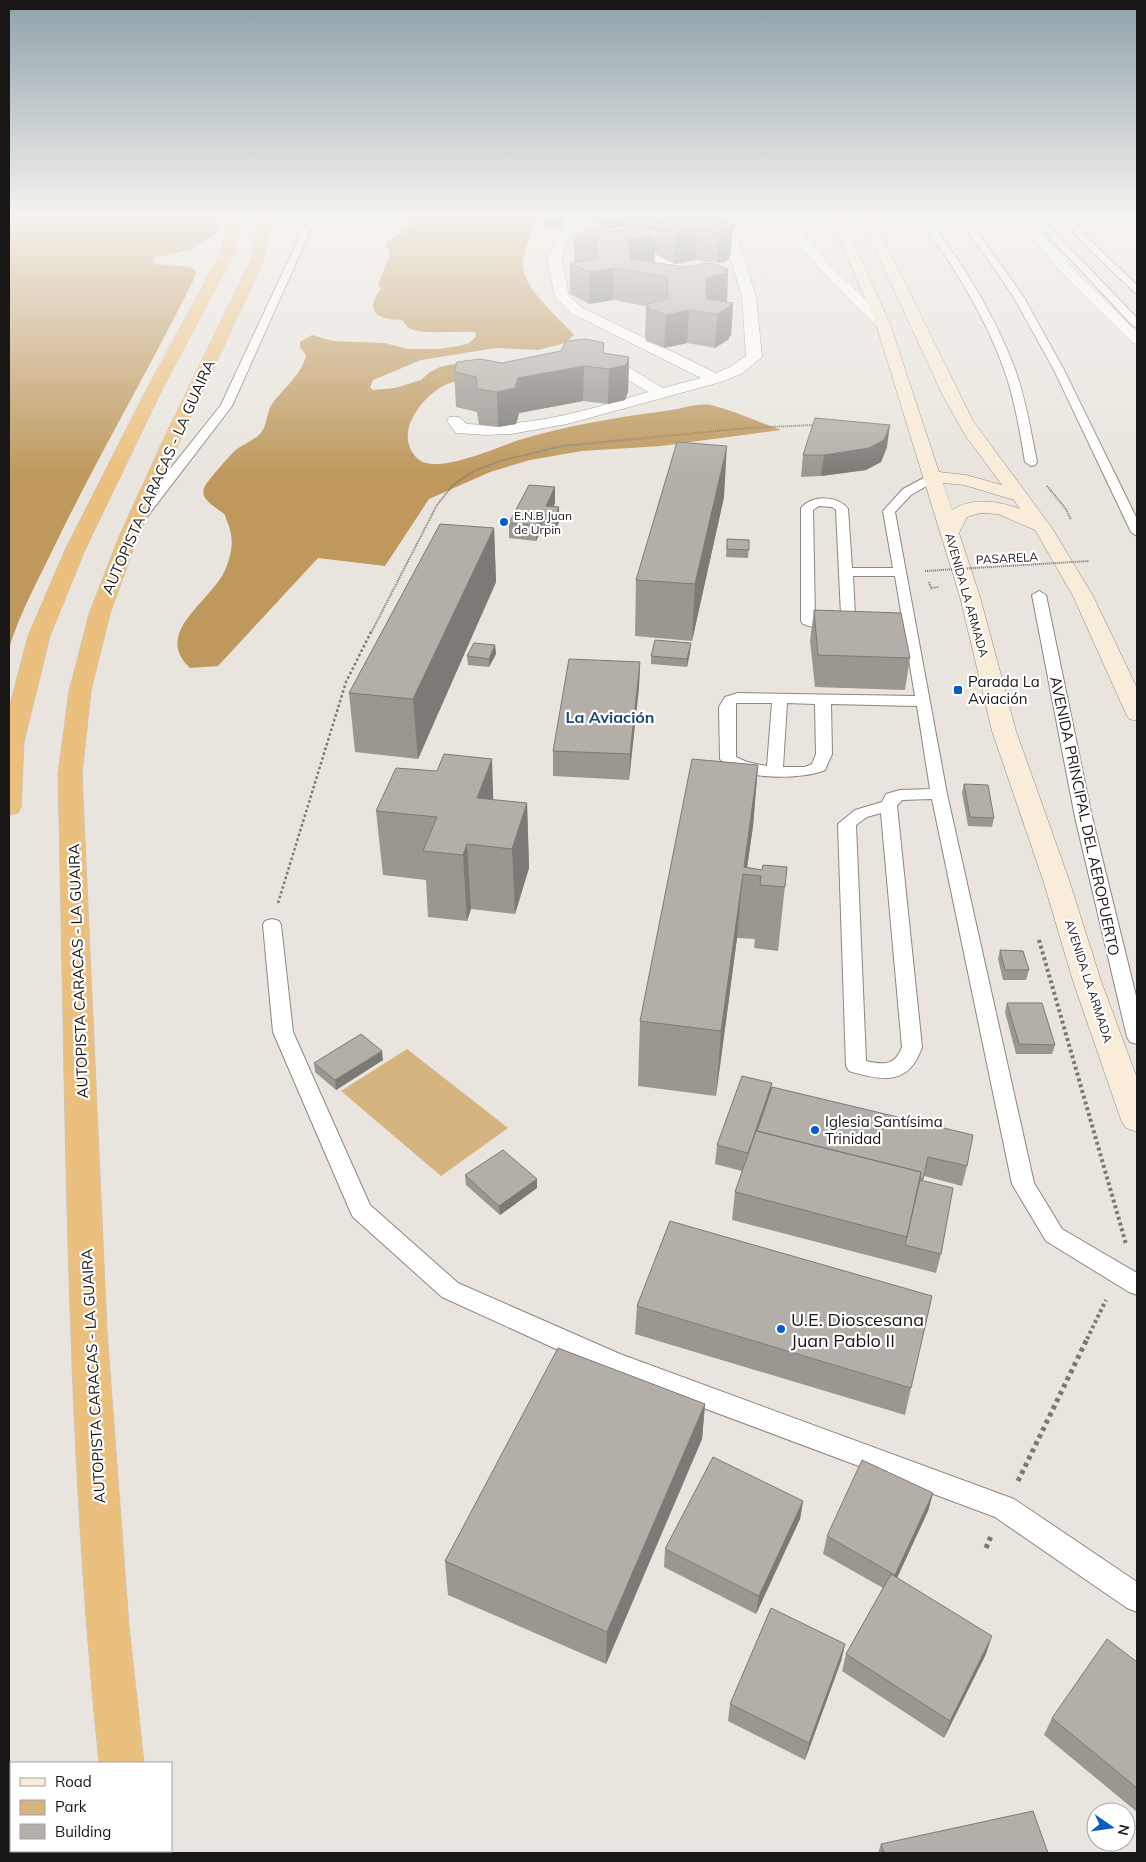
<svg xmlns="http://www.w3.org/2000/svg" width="1146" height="1862" viewBox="0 0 1146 1862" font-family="Mulish,sans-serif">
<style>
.green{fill:#d6b47f}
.forest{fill:#be985d}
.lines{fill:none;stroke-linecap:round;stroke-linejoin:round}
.lane-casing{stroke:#8c8881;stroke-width:2}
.street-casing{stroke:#8c8881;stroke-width:1}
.secondary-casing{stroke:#8c8881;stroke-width:1}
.highway-casing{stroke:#c3c3c2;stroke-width:1}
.path-far3{stroke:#7b7874;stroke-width:2;stroke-dasharray:1 1;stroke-linecap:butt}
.path-far2{stroke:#7b7874;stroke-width:2.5;stroke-dasharray:2.5 2.5;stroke-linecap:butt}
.path-far1{stroke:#7b7874;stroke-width:4;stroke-dasharray:3 3;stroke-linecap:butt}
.path{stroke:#7b7874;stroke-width:5;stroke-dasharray:4 4;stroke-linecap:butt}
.lane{fill:#fff;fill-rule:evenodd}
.street{fill:#fff;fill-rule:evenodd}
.secondary{fill:#f9ecd9;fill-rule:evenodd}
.highway{fill:#ebc07f;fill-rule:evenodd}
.path-bridge{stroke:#7b7874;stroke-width:2;stroke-dasharray:1 1;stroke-linecap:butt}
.wall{fill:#9a9690;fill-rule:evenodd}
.shaded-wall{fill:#7d7a75}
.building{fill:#b3aea7;stroke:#7d7a75}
.poi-dot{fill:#065ec8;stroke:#fff;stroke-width:2}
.labels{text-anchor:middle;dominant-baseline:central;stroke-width:4.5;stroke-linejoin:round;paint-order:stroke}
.far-poi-label{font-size:12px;fill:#191715;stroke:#fff;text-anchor:start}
.far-street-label{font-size:12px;fill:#191715;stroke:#fff}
.street-label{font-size:15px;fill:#191715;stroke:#fff}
.poi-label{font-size:15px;fill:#191715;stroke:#fff;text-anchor:start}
.neighbourhood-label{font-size:16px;font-weight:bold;fill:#1e4378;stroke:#fff}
.near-poi-label{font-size:18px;fill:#191715;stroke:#fff;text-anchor:start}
</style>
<rect width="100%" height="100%" fill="#e9e4dd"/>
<!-- green -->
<path class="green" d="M407 1049 508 1128 441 1176 341 1091Z"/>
<!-- forest -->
<path class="forest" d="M9 216H216L218 232 191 250 153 258V262L157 264 190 267 196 271 195 277C150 368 98 456 54 547 38 580 20 613 9 648Z
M412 216H537C532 231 523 248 523 264 521 286 560 319 574 335L565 343 538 350 496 348 421 360 373 380 370 387 373 390 395 388 421 380 430 372 440 367 464 362 467 379C460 381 451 382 445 385 421 397 392 435 418 459 436 475 495 448 516 441 567 425 619 417 672 410 683 408 699 403 710 405 733 410 758 422 781 430L661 446 582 451 530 460 490 472 429 499 385 566 318 558 218 666 190 668C151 632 214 600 226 568 233 550 234 538 227 521 225 517 227 518 224 514 218 508 197 499 205 486 207 482 233 451 237 449 244 444 252 441 259 435 268 426 266 413 272 404 283 389 303 373 306 355L300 347V342L312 335 333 341 385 343 408 349H438L459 346 469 343 476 337 475 332C459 331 420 335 409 328 406 326 405 322 401 320 398 319 393 320 389 319 369 316 370 302 381 289L378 285 390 254 386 243 408 228Z"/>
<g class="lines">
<defs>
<path id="lane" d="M309 216H317L232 406 146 518H136L135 515 136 512 221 405Z
M918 216H926C963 264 995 315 1016 372 1026 401 1031 432 1037 462L1035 465 1031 466 1025 462C1020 432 1015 401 1005 372 985 315 953 265 918 216Z
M958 216H966L1023 296 1064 370 1137 519V536L1131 532 1054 370 1013 296Z
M1030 216H1039L1137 318V327L1133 326Z
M1061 216H1069L1088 238 1137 285V293L1134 292 1082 242Z
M1100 216H1137V218L1104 219Z
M933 473 939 477 937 480 911 495 895 512 947 794 1034 1183 1062 1229 1137 1273V1295L1129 1292 1046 1241 1012 1184 932 799 902 800 897 806 922 1047C909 1086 882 1081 849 1071L846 1066 838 824 855 810 882 802 886 794 900 790 930 789 917 706 831 704 832 754 825 770C803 780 735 781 720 759L719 707 725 697 738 693 915 696 895 576H853L855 616C842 634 821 630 803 624L801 621V508C812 495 838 495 848 509L852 568H893L883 511 903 489ZM819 506 832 507 836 510 841 615 832 621 815 619 813 510ZM736 703H772L767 766 747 762 736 757ZM787 703 815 704 816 754 812 764 805 767H783ZM881 813 902 1047C895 1066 884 1065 866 1061L856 825 867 817Z
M1039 591 1046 595 1092 817 1137 1000V1044L1130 1042 1127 1037 1075 817 1032 595Z
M272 919 279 921 281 925 293 1032 370 1205 458 1283 620 1354 1014 1499 1137 1582V1612L1127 1608 995 1517 602 1370 442 1297 353 1217 350 1211 273 1032 263 925 265 921Z"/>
<path id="street" d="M712 216H729L731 219 756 296 762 357 741 374 721 382 567 424 511 434 486 435 456 433 447 421 449 417C458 415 461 418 467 424 529 428 589 410 648 392L616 373 589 366 586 363 594 358 627 366 663 388 701 378 571 313 555 297 547 258 565 223 571 219 577 223 561 258 569 296 581 307 716 373 730 367 746 356 742 296 719 221Z
M777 216H789L830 265 888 321 890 324 888 327H878C842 292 806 258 777 216Z
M1014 216H1027L1069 264 1137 332V344L1132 343 1059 270Z
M619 239 714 277 716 280 714 283H704L614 246 613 243 614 240Z"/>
<path id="secondary" d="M830 216H842L890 324 939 472 966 475 1002 485 965 435 943 396 860 216H872L973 421 1052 528 1093 596 1137 688V721L1129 719 1126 714 1073 596 1035 530 998 514 980 513 967 517 959 533 980 597 1016 731 1069 880 1101 981 1137 1078V1132L1126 1128 1121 1120 1073 981 1043 880 992 731 960 597 876 324ZM943 483 964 485 1014 500 1020 509C999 501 972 497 952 510Z"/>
<path id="highway" d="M229 216H241L235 252 162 390 85 550 50 636 24 742 21 808 18 813 9 815V708L28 636 65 550 146 390 221 252Z
M260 216H272L264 261 181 438 137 539 110 614 91 691 82 774 107 1331 129 1626 144 1763H99C65 1435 66 1103 58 774L69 691 89 614 118 539 164 438 250 261Z
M106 1851H153L154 1853H106Z"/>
</defs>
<!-- lane casing -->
<use href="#lane" class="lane-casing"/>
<!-- street casing -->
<use href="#street" class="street-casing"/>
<!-- secondary casing -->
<use href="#secondary" class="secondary-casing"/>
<!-- highway casing -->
<use href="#highway" class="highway-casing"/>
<!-- path-far3 -->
<path class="path-far3" d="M1047 486 1066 509 1071 520
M929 582 931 588 939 587
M372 631 437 505 453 485 474 471 500 461 562 446 748 428 814 425"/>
<!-- path-far2 -->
<path class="path-far2" d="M278 903 346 682 372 630"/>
<!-- path-far1 -->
<path class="path-far1" d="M1039 940 1126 1244
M1087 1339 1106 1300"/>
<!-- path -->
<path class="path" d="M1018 1481 1088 1337
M986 1548 991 1536"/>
<!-- lane -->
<use href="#lane" class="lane"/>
<!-- street -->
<use href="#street" class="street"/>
<!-- secondary -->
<use href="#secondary" class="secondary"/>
<!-- highway -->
<use href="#highway" class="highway"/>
<!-- path-bridge -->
<path class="path-bridge" d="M925 571 1089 561"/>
</g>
<!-- wall -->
<path class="wall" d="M590 216H728V223L731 254 726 262 717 263 696 260 674 264 655 254V246L654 263 685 267 728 269 727 302 733 303 731 336 729 337V339L715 348 687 343 664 348 646 341V338L645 337 646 306 613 300 589 304 570 294V263L574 262V236L635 227 625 226 606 229 591 224ZM641 228 656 231V237H655Z
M746 216H766L765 222H745Z
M564 219 561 226H544V220Z
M604 353 629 357 628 392 625 400 608 404 583 401 519 413 516 424 498 427 479 425 477 412 456 407 454 372 502 363Z
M887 447 881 462 866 470 821 476 801 477 803 455Z
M555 487V503L554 506 559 522 555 531 542 529 536 541 509 538V523Z
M724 497 692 641 635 636 636 580Z
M494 528 496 582 418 759 355 752 349 693Z
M727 539 749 540 748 558 726 557Z
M814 610 910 658 905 690 815 687 810 641Z
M495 645 496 654 489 667 468 665 467 656Z
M690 652 687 667 651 664V656Z
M640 662 639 687 629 780 553 776V751Z
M758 765 753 826 747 868 762 870 787 867 778 951 754 948 755 939 737 938 716 1096 638 1086 640 1021Z
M964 784 994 818 992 827 968 826 962 793Z
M493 800 527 803 529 868 515 914 471 909 467 921 428 917 426 880 383 875 376 811Z
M1000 950 1029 970 1026 980H1003L998 959Z
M1007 1003 1055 1045 1052 1054H1016L1005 1012Z
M383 1060 336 1090 315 1072 314 1063Z
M771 1089 967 1166 962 1186 924 1176 923 1180 941 1254 936 1273 732 1220 735 1192 742 1171 715 1164 717 1145Z
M465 1175 537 1179V1188L500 1215 466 1185Z
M637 1306 911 1388 905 1415 635 1334Z
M705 1404 702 1439 606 1664 448 1595 445 1561Z
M933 1493 928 1511 897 1578 986 1654 944 1738 842 1671 846 1654 883 1588 823 1554 827 1536Z
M803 1501 800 1519 756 1614 664 1567 665 1549Z
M845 1644 841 1661 805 1760 728 1721 730 1704Z
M1137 1662V1812L1044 1735 1052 1718Z
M881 1844 1048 1853H878Z"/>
<!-- shaded-wall -->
<path class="shaded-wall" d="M563 216H564V219L561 226V220Z
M606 216H626L625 226 606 229Z
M711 216H728L727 230 710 232Z
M733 224 731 254 726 262 717 263 719 233Z
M697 229 696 260 674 264 675 233Z
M655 236V240H656L654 266 628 271V240Z
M614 268 613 300 589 304V272Z
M728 269V273L727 304 704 309 706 278 724 270Z
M733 303 731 336 729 337V339L715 348 717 314Z
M689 310 687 343 664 348 666 315Z
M629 357 628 392 625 400 608 404 609 369Z
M584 366 583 401 519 413 516 424 498 427 497 392 518 378Z
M890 425 887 447 881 462 866 470 821 476 824 455Z
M727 446 724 497 692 641 695 584Z
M555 487V503L549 515 546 506Z
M559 507V522L555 531V515Z
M542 514V529L536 541V525Z
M494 528 496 582 418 759 413 699Z
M691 643 690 652 687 667V659Z
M495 645 496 654 489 667V659Z
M640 662 639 687 629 780 630 754Z
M492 759 494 822 477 798Z
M758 765 753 826 746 875 743 874Z
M527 803 529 868 515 914 512 849Z
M467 844 471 909 467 921 463 855Z
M743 874 737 938 716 1096 721 1031Z
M382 1051 383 1060 336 1090 335 1080Z
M772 1083 769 1102 746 1172 748 1153Z
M537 1179V1188L500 1215 499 1206Z
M705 1404 702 1439 606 1664 607 1632Z
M933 1493 928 1511 890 1593 895 1575Z
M803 1501 800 1519 756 1614 759 1596Z
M992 1636 986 1654 944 1738 950 1721Z
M845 1644 841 1661 805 1760 809 1743Z"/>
<!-- building -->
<path class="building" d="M546 216H563L561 220H544Z
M676 216H712L711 221 733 224 728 231 719 233 697 229 675 233 656 224 677 221Z
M638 227 655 236 628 240 630 259 685 267 709 263 718 265 728 269 724 270 728 273 706 278 707 299 733 303 729 306H731L717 314 689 310 666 315 647 308 649 306 646 304 668 299 667 277 614 268 589 272 570 263 597 259V240L574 236 590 228 614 231Z
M586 339 604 343 603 353 629 357 626 365 609 369 584 366 518 378 515 388 497 392 477 389 476 377 454 372 457 362 480 359 502 363 561 351 566 341Z
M815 418 890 425 884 440 869 448 824 455H803Z
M677 442 727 446 695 584 636 580Z
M529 485 555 487 546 506 559 507 555 515 542 514 536 525 509 523Z
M440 524 494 528 413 699 349 693Z
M727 539 749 540V550L727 549Z
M814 610 901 613 910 658 818 655Z
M655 640 691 643 687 659 651 656Z
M474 643 495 645 489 659 467 656Z
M569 659 640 662 630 754 553 751Z
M444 754 492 759 477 798 527 803 512 849 467 844 463 855 423 851 437 817 376 811 396 768 437 771Z
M692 759 758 765 744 867 762 870 763 865 787 867 785 887 760 885 761 876 743 874 721 1031 640 1021Z
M964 784 988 785 994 818 970 817Z
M1000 950 1023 951 1029 970H1005Z
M1007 1003H1042L1055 1045 1019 1044Z
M361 1034 382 1051 335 1080 314 1063Z
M742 1076 772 1083 748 1153 717 1145Z
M772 1087 973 1135 967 1166 928 1157 923 1179 920 1178 921 1172 757 1131Z
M756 1131 921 1172 907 1237 735 1192Z
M503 1150 537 1179 499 1206 465 1175Z
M920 1180 953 1188 941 1254 905 1245Z
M670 1221 932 1296 911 1388 637 1306Z
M558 1348 705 1404 607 1632 445 1561Z
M713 1457 803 1501 759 1596 665 1549Z
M862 1460 933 1493 895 1575 827 1536Z
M891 1574 992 1636 950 1721 846 1654Z
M771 1608 845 1644 809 1743 730 1704Z
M1107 1639 1137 1662V1788L1052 1718Z
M1033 1811 1048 1853H884L881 1844Z"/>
<!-- sky -->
<linearGradient id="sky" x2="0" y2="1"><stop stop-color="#8fa1a9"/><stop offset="0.45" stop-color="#f5f3f0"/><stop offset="1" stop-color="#f5f3f0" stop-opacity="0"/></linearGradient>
<rect width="1146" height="477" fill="url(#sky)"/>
<!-- markers -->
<g class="poi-dot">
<circle cx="504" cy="522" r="5"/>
<rect x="953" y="685" width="10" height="10" rx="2.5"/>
<circle cx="815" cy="1130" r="5"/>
<circle cx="781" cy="1329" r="5"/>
</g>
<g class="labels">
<!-- far-poi labels -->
<g class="far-poi-label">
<text x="514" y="515">E.N.B Juan<tspan x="514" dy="14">de Urpin</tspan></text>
</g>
<!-- far-street labels -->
<g class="far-street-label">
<text transform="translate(1007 558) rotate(-3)">PASARELA</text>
<text transform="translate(967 595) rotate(74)">AVENIDA LA ARMADA</text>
<text transform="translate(1089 981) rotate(72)">AVENIDA LA ARMADA</text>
</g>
<!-- street labels -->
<g class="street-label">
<text transform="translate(158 477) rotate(-66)">AUTOPISTA CARACAS - LA GUAIRA</text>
<text transform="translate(1085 816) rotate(78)">AVENIDA PRINCIPAL DEL AEROPUERTO</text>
<text transform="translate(78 971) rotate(-92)">AUTOPISTA CARACAS - LA GUAIRA</text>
<text transform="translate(93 1376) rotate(-93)">AUTOPISTA CARACAS - LA GUAIRA</text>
</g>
<!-- poi labels -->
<g class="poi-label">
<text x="968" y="681">Parada La<tspan x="968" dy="17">Aviación</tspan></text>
<text x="825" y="1121">Iglesia Santísima<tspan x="825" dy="17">Trinidad</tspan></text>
</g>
<!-- neighbourhood labels -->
<g class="neighbourhood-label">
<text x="610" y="717">La Aviación</text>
</g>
<!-- near-poi labels -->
<g class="near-poi-label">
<text x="791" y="1319">U.E. Dioscesana<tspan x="791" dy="21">Juan Pablo II</tspan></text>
</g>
</g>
<!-- border -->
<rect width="1146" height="1862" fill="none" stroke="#191715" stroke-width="20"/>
<!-- legend -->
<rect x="10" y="1762" width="162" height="90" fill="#ffffff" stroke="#a3a2a1"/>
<rect x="20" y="1778" width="25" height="8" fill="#f9ecd9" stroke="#a3a2a1"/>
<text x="55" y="1787" font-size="15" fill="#191715">Road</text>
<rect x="20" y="1800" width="25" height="15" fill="#d6b47f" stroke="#a3a2a1"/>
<text x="55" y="1812" font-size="15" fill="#191715">Park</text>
<rect x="20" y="1824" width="25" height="15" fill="#b3aea7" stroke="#a3a2a1"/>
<text x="55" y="1837" font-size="15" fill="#191715">Building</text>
<!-- north arrow -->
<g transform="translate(1111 1827) rotate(103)"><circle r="24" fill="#ffffff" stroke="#a3a2a1"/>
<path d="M0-4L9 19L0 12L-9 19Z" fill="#065ec8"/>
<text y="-8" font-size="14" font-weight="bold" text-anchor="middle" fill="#191715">N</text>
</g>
</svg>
